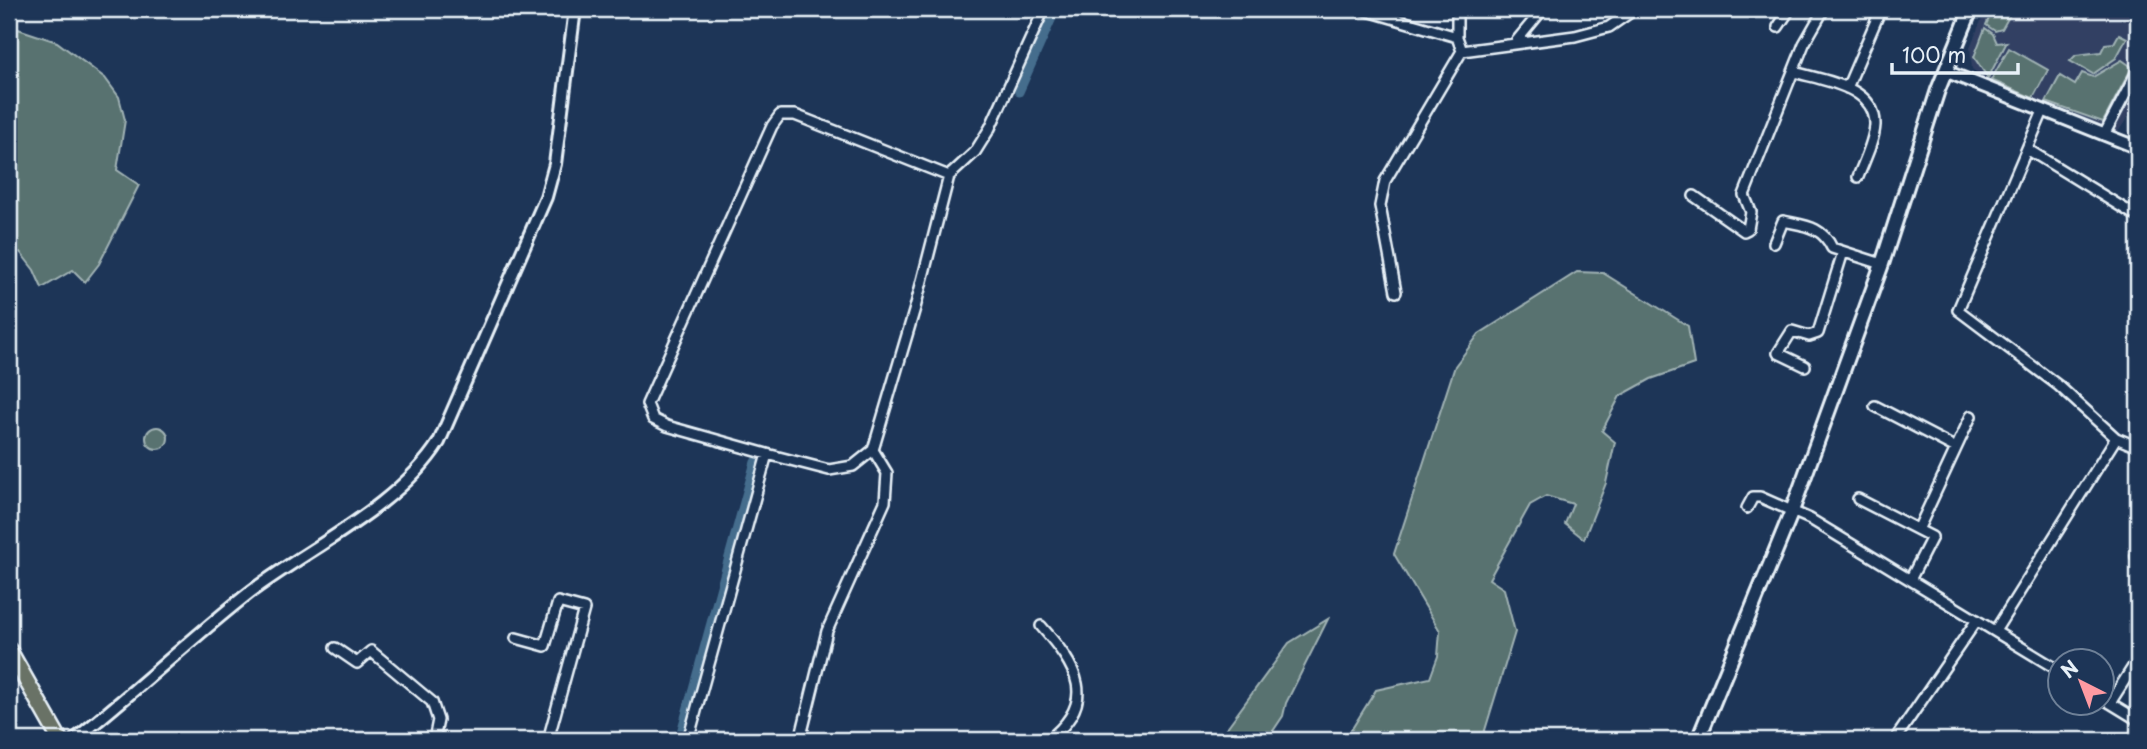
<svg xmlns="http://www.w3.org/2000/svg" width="2147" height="749" viewBox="0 0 2147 749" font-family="'Playpen Sans',sans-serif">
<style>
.built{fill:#304164}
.green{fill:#58726f;stroke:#a0b2b4;stroke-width:2}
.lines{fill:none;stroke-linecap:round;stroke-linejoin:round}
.canal{stroke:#456d8d;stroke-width:9}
.minor-casing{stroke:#e8f1f8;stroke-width:14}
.tertiary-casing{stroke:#e8f1f8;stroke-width:16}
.secondary-casing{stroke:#e8f1f8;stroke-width:18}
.primary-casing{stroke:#e8f1f8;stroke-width:19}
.minor{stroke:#1d3557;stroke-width:9}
.tertiary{stroke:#1d3557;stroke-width:10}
.secondary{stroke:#1d3557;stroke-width:12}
.primary{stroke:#697266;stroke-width:14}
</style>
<rect width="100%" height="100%" fill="#1d3557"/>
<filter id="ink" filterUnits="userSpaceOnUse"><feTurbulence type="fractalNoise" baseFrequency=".0143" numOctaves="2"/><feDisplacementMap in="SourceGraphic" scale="14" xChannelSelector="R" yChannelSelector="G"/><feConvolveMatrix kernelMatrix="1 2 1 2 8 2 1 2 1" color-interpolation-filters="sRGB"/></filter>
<g filter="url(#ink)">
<!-- built -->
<path class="built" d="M1986 9H2138V102L2118 132 1994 85 1972 69 1970 47Z"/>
<!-- green -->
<path class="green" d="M1993 9 2011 13 2002 29 1995 31 1986 25Z
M9 26 57 42 105 78 119 97 125 120 117 170 139 185 99 264 85 282 73 270 42 288 34 270 20 252 9 254Z
M1985 28 1993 34 1997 43 2007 42 1988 78 1974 57Z
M2119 34 2127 38 2116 58 2093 74 2070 61 2076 55 2101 52 2105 44 2114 43Z
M2009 48 2048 70 2033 98 1991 80Z
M2122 60 2132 67 2103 122 2046 102 2060 76 2075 85 2082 73 2093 77Z
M1577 272 1603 273 1688 326 1694 364 1651 379 1620 396 1602 431 1615 442 1606 483 1584 539 1565 524 1573 504 1546 496 1530 505 1489 579 1504 589 1515 632 1482 740H1345L1376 690 1430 678 1438 656 1440 631 1394 554 1455 366 1479 334Z
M146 438a11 11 0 1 1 22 0a11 11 0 1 1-22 0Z
M1328 619 1286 703 1283 716 1267 740H1218L1289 643Z"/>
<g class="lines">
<!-- canal -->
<path class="canal" d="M1019 92 1056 9
M679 740 755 462"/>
<defs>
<path id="minor" d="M1361 9 1457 37 1462 51 1385 181 1380 206 1396 292
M1457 9V37
M1778 27 1790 9
M1514 44 1543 9
M1462 51 1575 36 1609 27 1635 9
M1794 72C1821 80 1876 86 1875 125 1874 142 1864 161 1858 177
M1847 88 1881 9
M2104 135 2138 70
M2027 149 2138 217
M1694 196 1744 231 1748 229 1751 212 1744 195 1804 44 1824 9
M1774 243 1783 221C1805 226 1822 226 1832 248L1882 264
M1805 366 1778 353 1792 331 1809 336 1818 333 1843 252
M1875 406 1956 448
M2116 438 2138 447
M767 454 667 426 653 419 647 404 772 126 780 115H795L949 176
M1858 499 1932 537 1911 578
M1747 508 1753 497H1760L1810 519 2060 671
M1918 530 1971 416
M2136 556 2138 558
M1041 626C1077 667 1099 701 1048 740
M1995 631 2116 438 2059 386 1958 310 2043 111
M516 638 545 646 558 602 584 609 548 740
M335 648 357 663 371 651 432 702 438 720 434 740
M2102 698 2138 720
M2110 703 2138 659
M688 740 767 454 829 470 853 466 873 450 915 308 949 176 975 152 990 128 1044 9
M800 740 827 631 885 502 887 473 873 450
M1899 740 1898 735 1977 620"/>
<path id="tertiary" d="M1945 71 2138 148
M74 740C134 693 189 640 249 593 310 547 398 507 439 442L546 197 555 164 575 9"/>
<path id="secondary" d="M1698 740 1792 511 1882 264 1938 90 1971 9"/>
<path id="primary" d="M9 650 60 740"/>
</defs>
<!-- minor casing -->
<use href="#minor" class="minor-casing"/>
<!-- tertiary casing -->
<use href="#tertiary" class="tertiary-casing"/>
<!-- secondary casing -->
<use href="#secondary" class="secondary-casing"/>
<!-- primary casing -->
<use href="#primary" class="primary-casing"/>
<!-- minor -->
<use href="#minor" class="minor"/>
<!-- tertiary -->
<use href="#tertiary" class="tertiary"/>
<!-- secondary -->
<use href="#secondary" class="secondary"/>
<!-- primary -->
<use href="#primary" class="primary"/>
</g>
</g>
<!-- margin -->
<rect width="2147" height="749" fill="none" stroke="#1d3557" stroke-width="35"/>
<rect x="18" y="18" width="2112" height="714" fill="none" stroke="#e8f1f8" stroke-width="2.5" filter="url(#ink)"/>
<!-- north arrow -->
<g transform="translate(2081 682) rotate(318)"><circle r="33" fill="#1d3557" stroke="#6e8097" stroke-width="2"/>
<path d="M0-5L12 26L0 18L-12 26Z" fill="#ff9aa2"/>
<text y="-10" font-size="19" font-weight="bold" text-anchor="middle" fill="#e8f1f8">N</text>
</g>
<!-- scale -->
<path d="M1892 63v10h126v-10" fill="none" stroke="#e8f1f8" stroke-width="3.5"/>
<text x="1902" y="63" font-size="21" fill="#e8f1f8" stroke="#1d3557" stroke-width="5" paint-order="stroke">100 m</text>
</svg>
